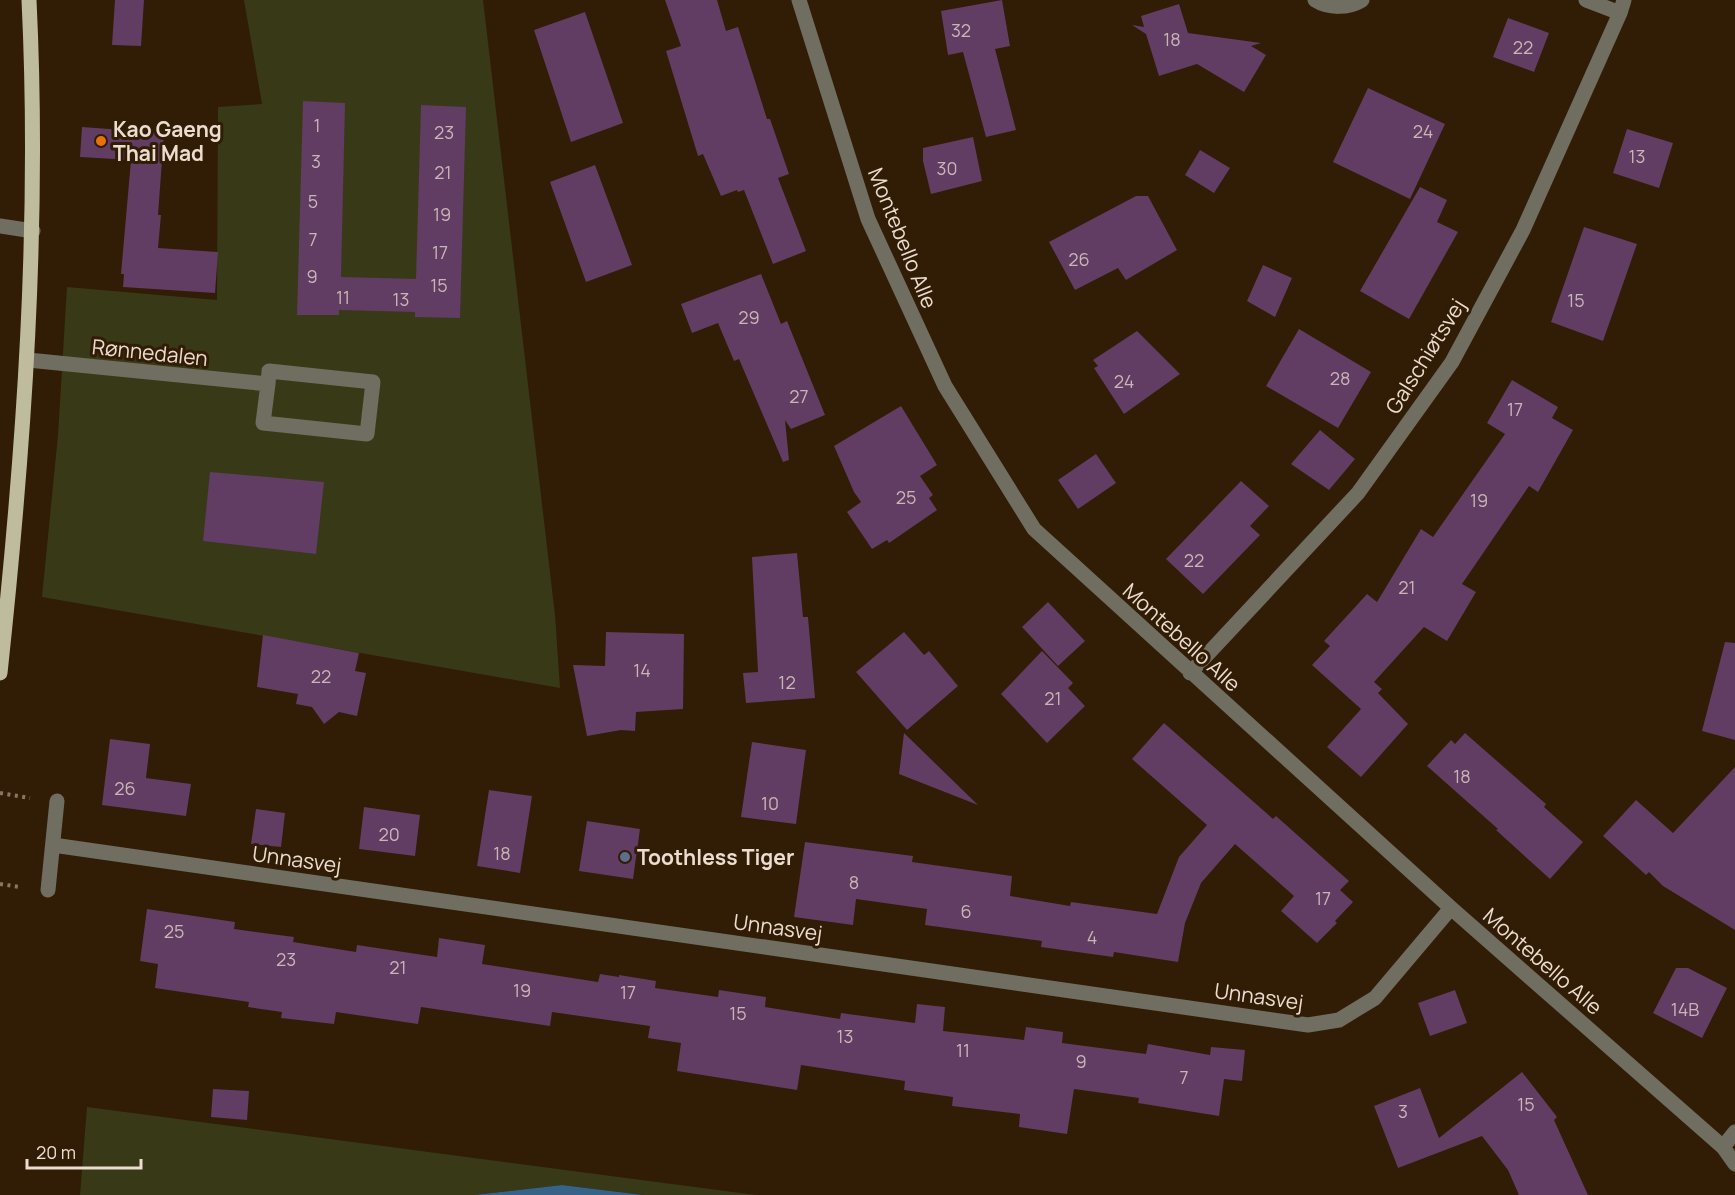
<svg xmlns="http://www.w3.org/2000/svg" width="1735" height="1195" viewBox="0 0 1735 1195" font-family="Manrope,sans-serif">
<style>
.green{fill:#383917}
.water{fill:#376389}
.building{fill:#613c63}
.lines{fill:none;stroke-linecap:round;stroke-linejoin:round}
.path{stroke:#897765;stroke-width:4;stroke-dasharray:3 4.5;stroke-linecap:butt}
.minor{stroke:#6f6e60;stroke-width:15}
.major{stroke:#bfbc9e;stroke-width:15}
.food-dot{fill:#e8710a;stroke:#311c05;stroke-width:2}
.service-dot{fill:#5c6f8a;stroke:#311c05;stroke-width:2}
.labels{text-anchor:middle;dominant-baseline:central;stroke-width:6;stroke-linejoin:round;paint-order:stroke}
.number-label{font-size:18px;fill:#c9b5b5}
.poi-label{font-size:21px;font-weight:bold;fill:#ecddd0;stroke:#311c05;text-anchor:start}
.street-label{font-size:21px;fill:#ecddd0;stroke:#311c05}
</style>
<rect width="100%" height="100%" fill="#311c05"/>
<!-- green -->
<path class="green" d="M244 0H483L555 615 560 688 42 597 58 435 67 287 217 300 218 107 262 104Z
M87 1107 756 1195H643L562 1185 474 1195H80Z"/>
<!-- water -->
<path class="water" d="M562 1185 643 1195H474Z"/>
<!-- building -->
<path class="building" d="M115 0H144L141 46 112 45Z
M665 0H717L726 31 738 27 767 119H770L789 174 778 178 806 251 773 264 744 190 738 192 737 190 721 196 703 154 698 156 666 51 681 46Z
M1002 0 1010 46 995 49 1016 130 986 137 963 52 948 55 941 11Z
M1179 4 1188 33 1261 43 1251 46 1266 55 1244 92 1197 64 1159 76 1146 34 1132 25 1144 27 1141 16Z
M585 12 623 123 571 142 534 30Z
M1508 18 1549 33 1534 72 1493 57Z
M1368 88 1445 124 1410 199 1333 162Z
M303 101 345 103 341 277 416 279 421 105 466 107 460 318 415 317V312L339 310V315H297Z
M82 127 164 133 158 215H161L158 248 218 252 215 293 123 287 124 274H121L131 160 80 157Z
M1627 129 1673 143 1659 188 1613 173Z
M973 137 982 181 931 194 923 161V148Z
M1200 150 1230 168 1214 193 1185 175Z
M595 165 632 265 586 282 550 182Z
M1420 187 1447 200 1437 222 1458 232 1409 319 1360 291Z
M1136 196H1148L1177 250 1126 280 1118 268 1075 290 1049 242Z
M1584 227 1637 244 1603 341 1551 322Z
M1263 265 1292 278 1275 317 1247 301Z
M761 274 781 324 787 321 825 415 791 429 785 420 789 460 783 462 739 359 734 361 718 323 692 333 681 304Z
M1299 329 1371 372 1338 428 1266 386Z
M1137 331 1180 374 1124 414 1094 368 1098 366 1093 360Z
M1512 380 1558 407 1552 418 1573 430 1538 492 1529 486 1462 584 1476 592 1447 641 1424 627 1374 682 1382 689 1378 693 1408 724 1361 777 1327 747 1361 709 1312 665 1330 646 1324 641 1367 594 1377 602 1421 529 1433 537 1505 434 1487 423Z
M901 406 937 465 920 476 933 495 929 498 937 510 889 543 887 540 872 549 847 512 861 502 854 492 834 446Z
M1320 430 1355 459 1329 490 1291 464Z
M1096 454 1116 483 1078 509 1058 480Z
M210 472 324 482 316 554 203 541Z
M1241 481 1269 506 1250 526 1260 535 1203 594 1166 559Z
M797 553 803 617H808L815 698 746 703 743 673 758 672 752 557Z
M1048 602 1085 641 1058 666 1022 627Z
M606 632 684 634 683 709 636 712 635 731 621 730 587 736 573 665 605 666Z
M904 632 924 655 929 651 958 686 907 730 856 672Z
M263 635 359 653 355 671 366 673 357 716 339 712 324 724 312 707 296 704 298 694 257 687Z
M1725 642 1735 643V740L1702 731Z
M1042 651 1073 683 1068 688 1085 706 1047 743 1001 694Z
M1164 723 1273 819 1276 816 1349 881 1340 890 1353 902 1335 921 1337 923 1317 943 1281 911 1294 896 1235 844 1201 883 1185 923 1178 962 1114 952 1113 957 1041 947 1042 941 925 925 927 909 856 899 853 925 794 917 805 842 913 856 912 862 1012 876 1010 896 1070 906 1071 902 1157 914 1179 857 1207 825 1132 759Z
M904 733 978 805 899 774Z
M1465 733 1546 804 1544 807 1583 842 1550 879 1496 830 1498 829 1427 766 1451 740 1455 744Z
M110 739 150 744 146 778 191 784 186 816 102 805Z
M752 742 806 750 796 824 741 817Z
M1735 767V930L1663 886 1649 872 1646 875 1603 836 1636 800 1673 833Z
M489 790 532 796 520 873 477 866Z
M364 807 420 815 415 856 359 849Z
M256 809 285 813 281 847 251 844Z
M587 821 640 829 633 879 579 871Z
M147 909 235 922 234 929 294 937 293 942 356 952 357 945 437 957 439 938 485 945 482 964 598 982 600 974 619 977V975L656 981 655 988 718 997 719 990 766 997 765 1007 840 1019 841 1013 915 1023 917 1004 945 1007 943 1031 1024 1040 1026 1027 1063 1032 1062 1043 1146 1054 1148 1044 1210 1055 1211 1047 1245 1050 1242 1081 1224 1079 1219 1116 1138 1103 1139 1098 1074 1089 1067 1134 1019 1127 1020 1114 952 1106 953 1097 904 1090 905 1081 801 1065 797 1090 677 1071 681 1043 648 1038 650 1026 552 1012 550 1026 421 1007 418 1024 336 1012 334 1024 281 1018 282 1012 248 1007 249 1002 155 988 158 964 140 961Z
M1676 968H1688L1727 988 1702 1038 1653 1013Z
M1455 990 1467 1023 1430 1036 1418 1003Z
M1522 1072 1557 1117 1554 1120 1588 1195H1519L1508 1170 1482 1136 1398 1168 1374 1106 1420 1088 1439 1138Z
M213 1089 249 1091 247 1120 211 1117Z"/>
<g class="lines">
<!-- path -->
<path class="path" d="M0 793 30 798
M0 884 20 887"/>
<!-- minor -->
<path class="minor" d="M799 0 868 219 945 386 1034 529 1451 908 1723 1147 1735 1164
M1315 0C1329 9 1349 8 1362 0
M1586 0 1620 13
M0 226 33 231
M28 360 268 384 269 371 373 382 367 434 263 423 268 384
M1190 673 1358 493 1452 362 1523 230 1620 13 1624 0
M53 845 1308 1025 1339 1020 1375 998 1451 908
M48 890 57 801
M1723 1147 1735 1132"/>
<!-- major -->
<path class="major" d="M0 673C24 449 40 225 29 0"/>
</g>
<!-- markers -->
<circle class="food-dot" cx="101" cy="141" r="6"/>
<circle class="service-dot" cx="625" cy="857" r="6"/>
<g class="labels">
<!-- number labels -->
<g class="number-label">
<text x="961" y="30">32</text>
<text x="1172" y="39">18</text>
<text x="1523" y="47">22</text>
<text x="317" y="125">1</text>
<text x="1423" y="131">24</text>
<text x="444" y="132">23</text>
<text x="1637" y="156">13</text>
<text x="316" y="161">3</text>
<text x="947" y="168">30</text>
<text x="443" y="172">21</text>
<text x="313" y="201">5</text>
<text x="442" y="214">19</text>
<text x="313" y="239">7</text>
<text x="440" y="252">17</text>
<text x="1079" y="259">26</text>
<text x="312" y="276">9</text>
<text x="439" y="285">15</text>
<text x="343" y="297">11</text>
<text x="401" y="299">13</text>
<text x="1576" y="300">15</text>
<text x="749" y="317">29</text>
<text x="1340" y="378">28</text>
<text x="1124" y="381">24</text>
<text x="799" y="396">27</text>
<text x="1515" y="409">17</text>
<text x="906" y="497">25</text>
<text x="1479" y="500">19</text>
<text x="1194" y="560">22</text>
<text x="1407" y="587">21</text>
<text x="642" y="670">14</text>
<text x="321" y="676">22</text>
<text x="787" y="682">12</text>
<text x="1053" y="698">21</text>
<text x="1462" y="776">18</text>
<text x="125" y="788">26</text>
<text x="770" y="803">10</text>
<text x="389" y="834">20</text>
<text x="502" y="853">18</text>
<text x="854" y="882">8</text>
<text x="1323" y="898">17</text>
<text x="966" y="911">6</text>
<text x="174" y="931">25</text>
<text x="1092" y="937">4</text>
<text x="286" y="959">23</text>
<text x="398" y="967">21</text>
<text x="522" y="990">19</text>
<text x="628" y="992">17</text>
<text x="1685" y="1009">14B</text>
<text x="738" y="1013">15</text>
<text x="845" y="1036">13</text>
<text x="963" y="1050">11</text>
<text x="1081" y="1061">9</text>
<text x="1184" y="1077">7</text>
<text x="1526" y="1104">15</text>
<text x="1403" y="1111">3</text>
</g>
<!-- poi labels -->
<g class="poi-label">
<text x="113" y="129">Kao Gaeng<tspan x="113" dy="24">Thai Mad</tspan></text>
<text x="637" y="857">Toothless Tiger</text>
</g>
<!-- street labels -->
<g class="street-label">
<text transform="translate(903 238) rotate(68)">Montebello Alle</text>
<text transform="translate(150 352) rotate(6)">Rønnedalen</text>
<text transform="translate(1425 356) rotate(-58)">Galschiøtsvej</text>
<text transform="translate(1182 637) rotate(42)">Montebello Alle</text>
<text transform="translate(297 859) rotate(8)">Unnasvej</text>
<text transform="translate(778 927) rotate(8)">Unnasvej</text>
<text transform="translate(1543 961) rotate(41)">Montebello Alle</text>
<text transform="translate(1259 996) rotate(8)">Unnasvej</text>
</g>
</g>
<!-- scale -->
<path d="M27 1159v9h114v-9" fill="none" stroke="#ecddd0" stroke-width="3"/>
<text x="36" y="1159" font-size="18" fill="#ecddd0" stroke="#311c05" stroke-width="4.5" paint-order="stroke">20 m</text>
</svg>
